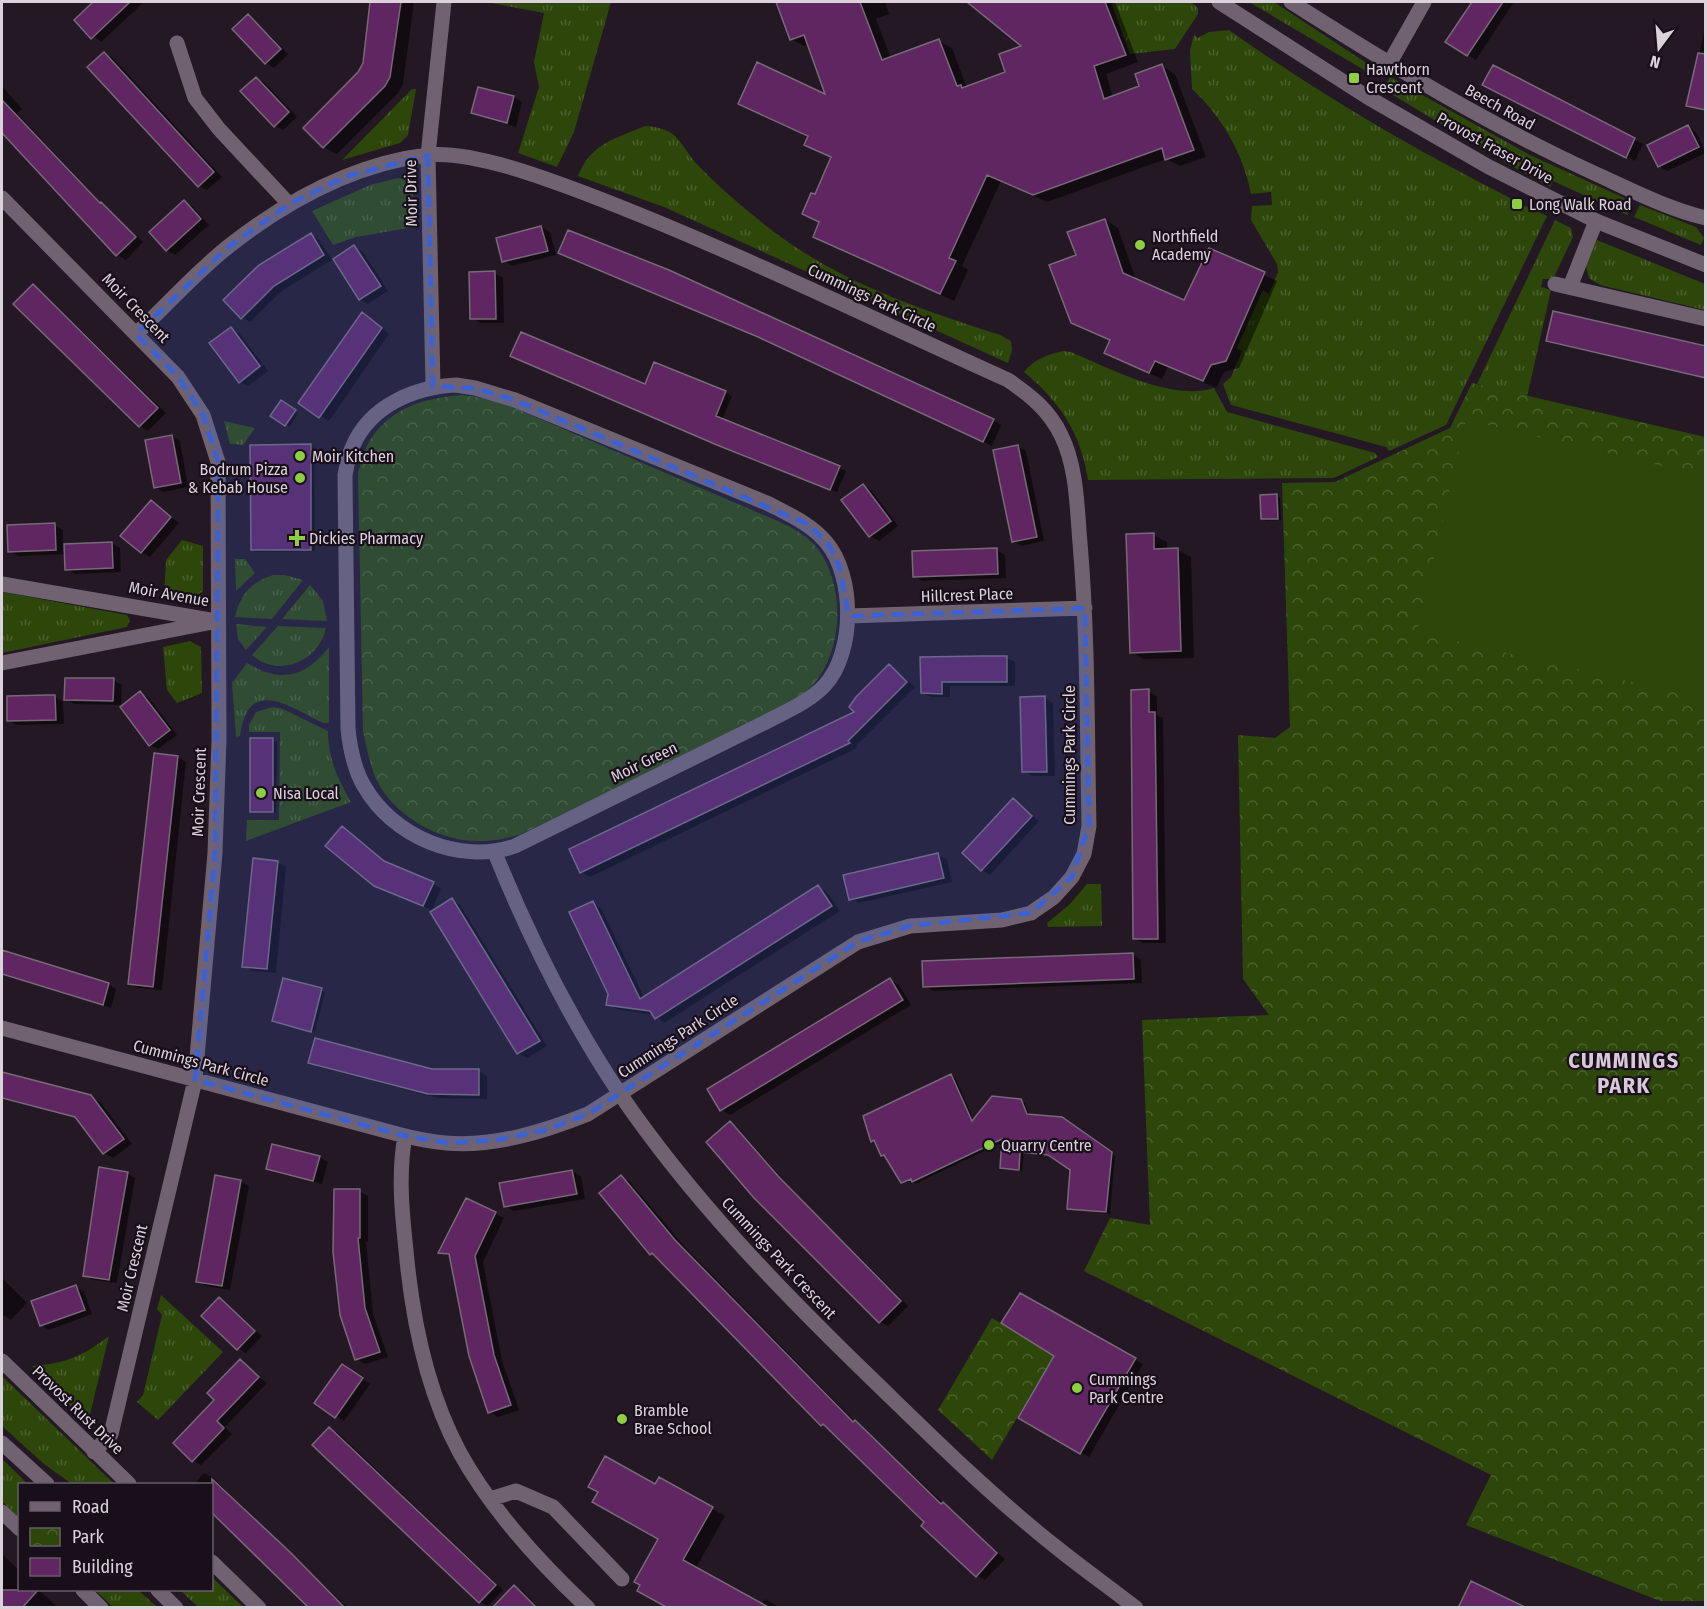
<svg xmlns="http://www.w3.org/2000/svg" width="1707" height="1609" viewBox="0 0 1707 1609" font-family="'Fira Sans Condensed',sans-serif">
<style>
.grass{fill:url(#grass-tufts)}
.park{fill:url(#park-crowns)}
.garden{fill:#2d470a}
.shadow{fill:#0007}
.building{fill:#5f2662;stroke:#776977;stroke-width:1.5}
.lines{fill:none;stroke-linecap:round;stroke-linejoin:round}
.minor{stroke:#706270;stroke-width:15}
.tertiary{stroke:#706270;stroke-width:15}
.marked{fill:#3a62d8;fill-opacity:0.2;stroke:#3a62d8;stroke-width:4.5;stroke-dasharray:12 8;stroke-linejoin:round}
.poi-dot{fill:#8fcd42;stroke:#190f1a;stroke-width:2}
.labels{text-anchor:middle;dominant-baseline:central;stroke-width:4.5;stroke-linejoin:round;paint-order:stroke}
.poi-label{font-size:16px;fill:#dbd2db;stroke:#190f1a;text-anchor:start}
.street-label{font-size:16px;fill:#dbd2db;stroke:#190f1a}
.district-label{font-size:22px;font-weight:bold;letter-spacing:1.5px;fill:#d8c8d8;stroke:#190f1a}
</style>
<defs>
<pattern id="grass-tufts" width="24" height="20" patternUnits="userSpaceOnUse" patternTransform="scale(1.5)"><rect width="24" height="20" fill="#2d470a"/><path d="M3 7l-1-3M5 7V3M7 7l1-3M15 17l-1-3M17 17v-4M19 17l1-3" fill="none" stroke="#4b612d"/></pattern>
<pattern id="park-crowns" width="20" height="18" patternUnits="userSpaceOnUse" patternTransform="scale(1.5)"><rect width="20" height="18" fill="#2d470a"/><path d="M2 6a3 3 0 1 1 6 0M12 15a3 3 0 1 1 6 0" fill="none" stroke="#4b612d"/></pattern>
</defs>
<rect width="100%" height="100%" fill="#231823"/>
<!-- grass -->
<path class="grass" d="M486 2H611L574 132 557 167 518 153 539 87 534 62 544 13Z
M1111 2H1191L1198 8V14L1175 49 1130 54Z
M1249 2H1274L1374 68 1371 74Z
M1229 30C1319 94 1413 149 1512 199L1510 203 1521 208 1523 205 1547 216 1446 425 1389 451 1386 447 1231 405 1223 384 1231 377 1242 351 1237 348 1263 290 1269 294 1278 272 1277 264 1251 220 1252 206 1272 205 1271 192 1251 194C1243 153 1222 117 1192 89L1190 50 1194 35 1198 38 1209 32Z
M1390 77 1530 155 1633 202 1627 215 1553 181 1550 187 1506 163 1383 89Z
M412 89H416L408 135 400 143 342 160Z
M645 126C655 127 666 128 675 136 682 143 688 153 694 161 713 182 737 202 759 220 832 280 911 306 1000 335L1011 341 1012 350 1008 363 664 207 578 176C591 143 615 139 645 126Z
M398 178 407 179 413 184 414 227 356 237 333 245 312 211 370 185Z
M1640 205 1696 227 1704 238 1701 245 1634 217Z
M1555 220 1571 228 1573 237 1553 279H1543L1541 287 1551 290 1527 397 1477 384Z
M1597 240 1705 284V310L1600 285 1589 278 1586 266Z
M1063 351 1071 352C1108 368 1174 402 1214 388L1227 412 1375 453 1378 457 1334 478 1088 480C1081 433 1060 402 1024 372 1033 360 1049 354 1063 351Z
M224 421 255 428 243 445 230 444Z
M182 540 203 546V591L190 601 164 595 166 560Z
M235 559H245L255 573 236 591Z
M273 575H285L303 580 272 619 235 617C240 595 251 582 273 575Z
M310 585 323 601 327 621 282 619Z
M2 592 127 615 130 620 127 627 2 653Z
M236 624 267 627 246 650 238 639Z
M278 626 326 628C319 661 279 679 252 655Z
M190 641 201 647 202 693 177 703 167 690 163 647Z
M329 647V723H323C290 707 248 675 240 736L236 737 232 683 247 663C280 683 305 678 329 647Z
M273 707 283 709 328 731C328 759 338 779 351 802L246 841 247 820H279L280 732H249V725L256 712Z
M1087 884H1101L1102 926 1048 927 1047 923 1069 905Z
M161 1295 223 1352 158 1420 137 1402 143 1395 162 1315 157 1309Z
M109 1336 90 1414 74 1410 32 1366C67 1363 81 1357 109 1336Z
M2 1376 107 1477 115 1484H72L44 1464 2 1426Z
M2 1459 28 1484H20L19 1518 2 1501Z
M212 1577 243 1607H198L180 1590H212Z
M95 1590H138L157 1607H113Z"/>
<!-- park -->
<path class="park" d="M1472 383 1705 437V1601H1660L1466 1525 1491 1475 1084 1271 1110 1218 1150 1225 1142 1020 1269 1015 1243 979 1238 735 1275 738 1290 727 1282 483 1335 482 1450 428Z
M462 395 496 400 780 522C794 529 808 536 818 549 844 584 844 645 817 680 806 695 788 703 773 713L519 835C507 838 494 841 482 841 442 843 395 817 377 781 370 766 367 748 363 732L358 473C361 463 364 451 369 442 390 407 425 398 462 395Z
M992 1318 1054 1355 992 1460 938 1410Z"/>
<!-- garden -->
<path class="garden" d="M1466 420 1705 476V699L1417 632Z"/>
<!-- shadow -->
<path class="shadow" d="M96 2H144L101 42 76 20Z
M372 2H414L403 84 398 93 337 154 324 147 305 128 360 73 365 64Z
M778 2H885L889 14 876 19 891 59 939 41 952 48 967 88 1007 72 1024 46 970 2H1115L1138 62 1106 74 1113 97 1141 87 1162 66 1175 74 1206 157 1180 166 1166 159 1047 202 1001 181 962 266 968 270 954 301 814 236 820 223 804 214 816 196 833 158 809 137 740 104 828 97 809 45 804 46 791 39Z
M1474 2H1514L1476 60 1447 42Z
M248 16 256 21 288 54 274 68 266 63Z
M1706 23V112L1688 105Z
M104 53 113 58 222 177 207 190 199 186Z
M1493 67 1643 144 1635 161 1492 89Z
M256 78 265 83 297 117 283 130 275 126Z
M2 86 22 109 17 113 103 205 143 242 126 260 117 255 2 129Z
M514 97 522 102 516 127 473 113Z
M1688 127 1696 132 1706 153 1667 171 1659 166Z
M184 202 193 207 209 225 175 255 167 250Z
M1105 220 1118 228 1136 280 1185 302 1209 250 1277 281 1239 368 1224 372 1216 388 1168 367 1162 379 1119 360 1111 341 1072 322 1077 256Z
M541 227 550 232 556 255 512 266 504 261Z
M311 235 319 240 332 260 283 290 250 322 241 317Z
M354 247 363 252 388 291 368 304 360 299Z
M560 253 993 420 1001 425 992 446 725 323Z
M494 273 503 278 504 323H480L472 318Z
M33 286 41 291 166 413 148 431 140 426Z
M370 319 389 334 329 421 300 403Z
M231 329 239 333 262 363 241 382Z
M1547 340 1706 347V378L1551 343Z
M264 365 268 371 248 386 241 383Z
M646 386 725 392 732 396 722 420 846 471 837 492 702 438Z
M281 402 298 413 290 427 273 416Z
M172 436 180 441 188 487 163 492 155 487Z
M310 446 314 448 315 551 256 552 252 550Z
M1017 446 1026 451 1044 541 1022 546 1013 541Z
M863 485 871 490 898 526 879 541 870 536Z
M1277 495 1280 498 1281 520 1266 521 1262 519Z
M151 502 179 523 150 557 141 552Z
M54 525 63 530V545L111 543 120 548 121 572 75 574 67 569 66 554 18 556 10 551Z
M1153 535 1167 542V550H1178L1191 557 1194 658 1144 659 1131 652Z
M996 550 1005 555 1006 578 922 581 914 576Z
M922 658H1007L1015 662V686H950V697H931L922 693Z
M890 666 915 687 856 746 857 748 590 877 581 872 856 713Z
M113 680 122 685 121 705 74 704 66 699Z
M1148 691 1157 696V715L1163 718 1166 943H1143L1134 938Z
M141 693 149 698 177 735 158 749 150 745Z
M55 697 63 702 64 724 17 725 8 720Z
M1044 698 1053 703 1055 776H1032L1023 771Z
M2 721 3 722V745H2Z
M252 739 277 741 276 813 251 811Z
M178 757 186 762 162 990 138 988 130 983Z
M1013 800 1039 821 990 875 982 870Z
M350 833 389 865 441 888 432 910 375 885Z
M938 855 947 860 952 882 859 903 850 899Z
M277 862 286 867 276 973 252 971 244 966Z
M818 887 827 892 840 911 664 1023 654 1015 616 1009 608 1004 610 994 593 903 601 908 644 997Z
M452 900 460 905 547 1046 527 1058 518 1053Z
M2 949 7 953 108 984 116 989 111 1008 3 975Z
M1133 955 1141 960 1142 983 933 991 925 986Z
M284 980 325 992 315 1032 277 1022Z
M890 980 899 985 911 1005 730 1115 722 1110Z
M310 1062 479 1071 487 1076V1099L437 1098 319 1067Z
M2 1073 91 1097 100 1102 132 1144 113 1158 104 1153 79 1120 83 1118 2 1096Z
M951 1075 955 1077 974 1121 1021 1101 1025 1103 1030 1115 1066 1121 1115 1156 1110 1214 1068 1208 1072 1169 1053 1156 1024 1153 1022 1171 1001 1167 1003 1142 917 1183 902 1182 876 1143 872 1141Z
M730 1123 738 1128 786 1183 908 1306 888 1326 880 1322Z
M319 1157 328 1162 322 1184 276 1173 268 1168Z
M572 1171 581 1176 585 1199 514 1211 505 1206Z
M127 1173 135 1178 117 1283 93 1280 85 1275Z
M621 1177 630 1182 684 1246 855 1422 1005 1559 985 1580 976 1575 926 1522 822 1424 660 1259 651 1253Z
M240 1181 249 1186 230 1290 206 1286 198 1281Z
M359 1191 368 1196V1242H366L373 1314 388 1357 365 1364 357 1359 342 1315Z
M466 1200 504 1218 483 1262 502 1361 519 1410 498 1417 490 1412 451 1257 440 1252Z
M2 1278 27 1303 11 1320 2 1314Z
M76 1287 84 1292 92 1314 49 1330 41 1325Z
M219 1299 262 1336 246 1353 238 1348Z
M1074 1324 1143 1364 1089 1457 1020 1417Z
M240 1361 267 1383 225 1427 232 1434 201 1465 193 1461 216 1400Z
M351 1371 370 1384 344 1421 316 1403Z
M329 1429 338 1433 503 1590 488 1606 480 1602Z
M204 1473 213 1478 348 1608H311L212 1512V1484H194Z
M660 1479 725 1516 696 1568 761 1605 765 1599 781 1608H670L660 1539 656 1486Z
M2 1554 20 1571V1590H39L58 1608H2Z
M514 1586 523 1591 539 1608H503Z"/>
<!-- building -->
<path class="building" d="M93 2H130L91 39 74 20Z
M370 2H401L390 77 385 86 323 148 303 128 358 72 363 63Z
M776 2H860L882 60 939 39 957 86 961 85 962 88 1005 72 999 54 1021 46 967 2H1105L1126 55 1094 66 1104 99 1139 86 1135 74 1162 64 1194 150 1165 160 1162 148 1033 195 987 175 949 258 956 261 940 294 813 237 819 222 802 214 811 193 815 194 831 157 804 145 808 136 738 104 757 62 825 94 804 35 790 40Z
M1472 2H1503L1467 56 1445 42Z
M248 14 281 49 265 64 232 29Z
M104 52 214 172 198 187 87 67Z
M1698 53 1706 54V110L1686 106Z
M1493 65 1635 138 1626 158 1482 85Z
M256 77 289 112 274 127 240 91Z
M478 87 514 96 507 123 471 113Z
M2 100 100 203 101 202 136 237 116 256 2 133Z
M1688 125 1699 147 1658 167 1647 145Z
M184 200 201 219 166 251 149 232Z
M1105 219 1123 273 1184 300 1209 248 1265 272 1226 361 1211 365 1203 381 1155 361 1149 373 1104 353 1110 340 1071 323 1049 265 1076 255 1067 232Z
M541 226 548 251 502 262 496 238Z
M568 230 669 270 994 419 983 442 758 337 558 253Z
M311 233 324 255 274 286 241 319 223 300 259 265Z
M354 245 381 286 359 300 333 259Z
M495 271 496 319H470L469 272Z
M33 284 158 408 139 427 13 304Z
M1553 311 1706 346V378L1546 341Z
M362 312 382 328 319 418 298 403Z
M231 327 260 366 239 383 209 343Z
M521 332 645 384 654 362 726 391 716 416 840 466 830 490 717 445 510 356Z
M281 400 296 410 285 426 270 416Z
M172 435 181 483 154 488 145 440Z
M311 444V550H251L250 445Z
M1018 445 1037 537 1012 542 993 450Z
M863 484 891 521 869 537 841 500Z
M1277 494 1278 519H1261L1260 495Z
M151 500 171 517 141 553 120 536Z
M55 523 56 550 8 552 7 525Z
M1154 533V549L1178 548 1181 651 1130 653 1126 534Z
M112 542 113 568 65 570 64 544Z
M997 548 998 574 913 577 912 551Z
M982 656H1007V682H942V694L921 693 920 657Z
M889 664 907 682 848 741 850 743 580 873 569 849 854 712 849 707 856 697Z
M65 678H114L113 701 64 700Z
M1149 689V712H1155L1158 939H1133L1131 690Z
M140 691 170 730 149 746 120 707Z
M47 695H55L56 720 7 721V696Z
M1045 696 1047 772H1022L1020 697Z
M250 738H273V812H250Z
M154 753 178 756 153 987 128 984Z
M1013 798 1032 816 981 871 962 853Z
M342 826 384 861 434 882 423 906 374 886 325 846Z
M938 853 944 878 849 900 843 875Z
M253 858 278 861 267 969 242 967Z
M818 885 832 906 655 1019 650 1011 606 1005 608 994 569 912 593 901 640 999Z
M452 898 540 1041 517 1054 430 912Z
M2 950 109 983 103 1005 2 974Z
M1133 953 1134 979 923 987 922 961Z
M283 978 322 988 311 1032 272 1021Z
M890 978 903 1000 720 1111 707 1089Z
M315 1038 432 1069H479V1095L428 1094 308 1063Z
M2 1072 91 1095 124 1139 103 1154 75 1117 2 1098Z
M951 1074 972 1121 992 1096 1021 1099 1027 1114 1062 1117 1112 1152 1106 1212 1067 1209 1070 1170 1048 1155 1020 1152 1019 1170 1000 1168 1002 1139 912 1182 911 1179 901 1183 884 1155 881 1156 874 1140 871 1142 863 1116Z
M730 1121 778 1176 901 1301 879 1323 754 1198 706 1142Z
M272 1144 320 1156 313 1181 266 1169Z
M99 1167 128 1172 109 1280 83 1276Z
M572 1170 577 1194 504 1207 499 1183Z
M215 1175 241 1180 222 1286 196 1282Z
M621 1175 675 1240 853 1422 855 1420 941 1504 943 1502 997 1553 976 1577 921 1526 924 1522 823 1424 821 1426 652 1253 650 1255 599 1193Z
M334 1189H360V1238H358L365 1308 380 1352 355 1360 340 1315 333 1252Z
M466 1198 496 1212 475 1256 494 1355 511 1405 488 1413 469 1356 449 1254 438 1253Z
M76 1285 85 1310 40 1326 31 1301Z
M1020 1293 1136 1358 1080 1454 1018 1418 1054 1356 1001 1323Z
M219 1297 255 1331 237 1350 201 1316Z
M240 1359 259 1377 217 1421 224 1428 192 1462 173 1443 214 1400 207 1393Z
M342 1364 363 1378 335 1418 314 1403Z
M329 1427 496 1585 479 1603 312 1445Z
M605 1456 655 1484 659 1477 713 1507 683 1560 770 1608H668L637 1591 640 1585 634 1582 658 1539 592 1502 598 1492 588 1487Z
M212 1479 291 1553 345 1608H309L212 1513Z
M1471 1581 1527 1608H1458Z
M514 1585 537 1608H492Z
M2 1590H38L22 1608H2Z"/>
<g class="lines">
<!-- minor -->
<path class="minor" d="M1291 2C1390 65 1489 125 1596 174 1631 190 1668 209 1706 218
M177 43 195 98 219 129 289 204
M1389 64 1424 2
M2 198 178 377 203 415 218 462 219 740 215 853 195 1080 111 1434 94 1452
M1555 284 1706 319
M1570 287 1596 221
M456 385 475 388 515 400 769 504C790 515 811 524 826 542 855 576 855 652 825 685 809 702 787 711 766 722L515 846C460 865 393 837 364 786 354 769 350 748 348 729L345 475C347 466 348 456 352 448 369 406 414 387 456 385Z
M433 386 428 155 444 2
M2 584 210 620
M849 616 1085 608
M2 663 218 621
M495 853C529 937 569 1018 620 1094 691 1198 779 1289 870 1377 930 1435 990 1495 1056 1547 1082 1568 1109 1587 1136 1608
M2 1028 405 1136C418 1139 432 1142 446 1143 494 1147 543 1132 588 1114L858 942 910 926 1002 920 1031 913 1054 897 1072 877 1084 854 1089 826C1087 732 1088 637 1080 543 1077 508 1077 467 1061 435 1049 410 1030 395 1008 380 868 317 731 249 587 194 545 178 471 150 427 155 354 164 285 202 229 246 196 272 167 305 136 334
M405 1136C398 1174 402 1213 406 1250 412 1318 427 1392 460 1453 492 1511 539 1562 588 1608
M2 1361 129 1484
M490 1499 516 1491 553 1507 622 1579
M2 1512 20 1529
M212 1562 259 1608
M83 1590 101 1608"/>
<!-- tertiary -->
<path class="tertiary" d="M1219 2 1369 98 1489 167 1596 221 1706 265
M2 1443 47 1484
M158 1590 176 1608"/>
</g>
<!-- marked area -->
<path class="marked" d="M428 155 433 386 475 388 515 400 808 524 828 543 839 565 849 616 1085 608 1089 826 1072 877 1031 913 910 926 858 942 588 1114 547 1130 497 1140 447 1143 405 1136 195 1080 215 853 218 462 203 415 178 377 136 334 228 247 289 204 347 176Z"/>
<!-- markers -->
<g class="poi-dot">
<rect x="1348" y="72" width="12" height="12" rx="3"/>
<rect x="1511" y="198" width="12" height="12" rx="3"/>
<circle cx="1140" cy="245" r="6"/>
<circle cx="300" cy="456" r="6"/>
<circle cx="300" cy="478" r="6"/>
<path d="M294 529h6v6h6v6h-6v6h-6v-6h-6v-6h6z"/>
<circle cx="261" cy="793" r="6"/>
<circle cx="989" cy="1145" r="6"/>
<circle cx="1077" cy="1388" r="6"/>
<circle cx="622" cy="1419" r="6"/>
</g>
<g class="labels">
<!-- poi labels -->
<g class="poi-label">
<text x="1366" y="69">Hawthorn<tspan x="1366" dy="18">Crescent</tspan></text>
<text x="1529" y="204">Long Walk Road</text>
<text x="1152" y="236">Northfield<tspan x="1152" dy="18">Academy</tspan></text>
<text x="312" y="456">Moir Kitchen</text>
<text x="288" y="469" text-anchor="end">Bodrum Pizza<tspan x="288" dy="18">&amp; Kebab House</tspan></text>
<text x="309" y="538">Dickies Pharmacy</text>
<text x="273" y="793">Nisa Local</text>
<text x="1001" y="1145">Quarry Centre</text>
<text x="1089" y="1379">Cummings<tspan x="1089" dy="18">Park Centre</tspan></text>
<text x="634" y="1410">Bramble<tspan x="634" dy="18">Brae School</tspan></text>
</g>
<!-- street labels -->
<g class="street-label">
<text transform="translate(1500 107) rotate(29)">Beech Road</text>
<text transform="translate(1495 148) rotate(29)">Provost Fraser Drive</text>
<text transform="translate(411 193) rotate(-91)">Moir Drive</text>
<text transform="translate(872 298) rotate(25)">Cummings Park Circle</text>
<text transform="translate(136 308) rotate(46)">Moir Crescent</text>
<text transform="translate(169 594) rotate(10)">Moir Avenue</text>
<text transform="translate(967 595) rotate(-2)">Hillcrest Place</text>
<text transform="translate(1069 755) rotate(-90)">Cummings Park Circle</text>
<text transform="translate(644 762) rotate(-26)">Moir Green</text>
<text transform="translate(199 792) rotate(-88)">Moir Crescent</text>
<text transform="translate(678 1036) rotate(-33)">Cummings Park Circle</text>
<text transform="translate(201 1063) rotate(15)">Cummings Park Circle</text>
<text transform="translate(779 1258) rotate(47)">Cummings Park Crescent</text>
<text transform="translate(132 1268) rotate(-77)">Moir Crescent</text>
<text transform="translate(78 1410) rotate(44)">Provost Rust Drive</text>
</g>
<!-- district labels -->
<g class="district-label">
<text x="1624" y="1060">CUMMINGS<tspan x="1624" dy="25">PARK</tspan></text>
</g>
</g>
<!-- border -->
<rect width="1707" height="1609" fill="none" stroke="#dbd2db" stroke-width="6"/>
<!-- legend -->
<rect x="18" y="1483" width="195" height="108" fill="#190f1a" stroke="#675d67" stroke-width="1.5"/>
<rect x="30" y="1502" width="30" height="9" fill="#706270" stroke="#675d67" stroke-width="1.5"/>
<text x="72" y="1513" font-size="18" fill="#dbd2db">Road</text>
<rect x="30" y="1528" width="30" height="18" fill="url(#park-crowns)" stroke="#675d67" stroke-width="1.5"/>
<text x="72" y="1543" font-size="18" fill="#dbd2db">Park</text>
<rect x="30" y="1558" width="30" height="18" fill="#5f2662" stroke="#675d67" stroke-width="1.5"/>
<text x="72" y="1573" font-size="18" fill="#dbd2db">Building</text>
<!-- north arrow -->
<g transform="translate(1659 48) rotate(196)" stroke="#190f1a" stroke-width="4.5" paint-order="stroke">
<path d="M0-4.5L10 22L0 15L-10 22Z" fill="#dbd2db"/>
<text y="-9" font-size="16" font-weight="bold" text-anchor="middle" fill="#dbd2db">N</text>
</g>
</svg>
